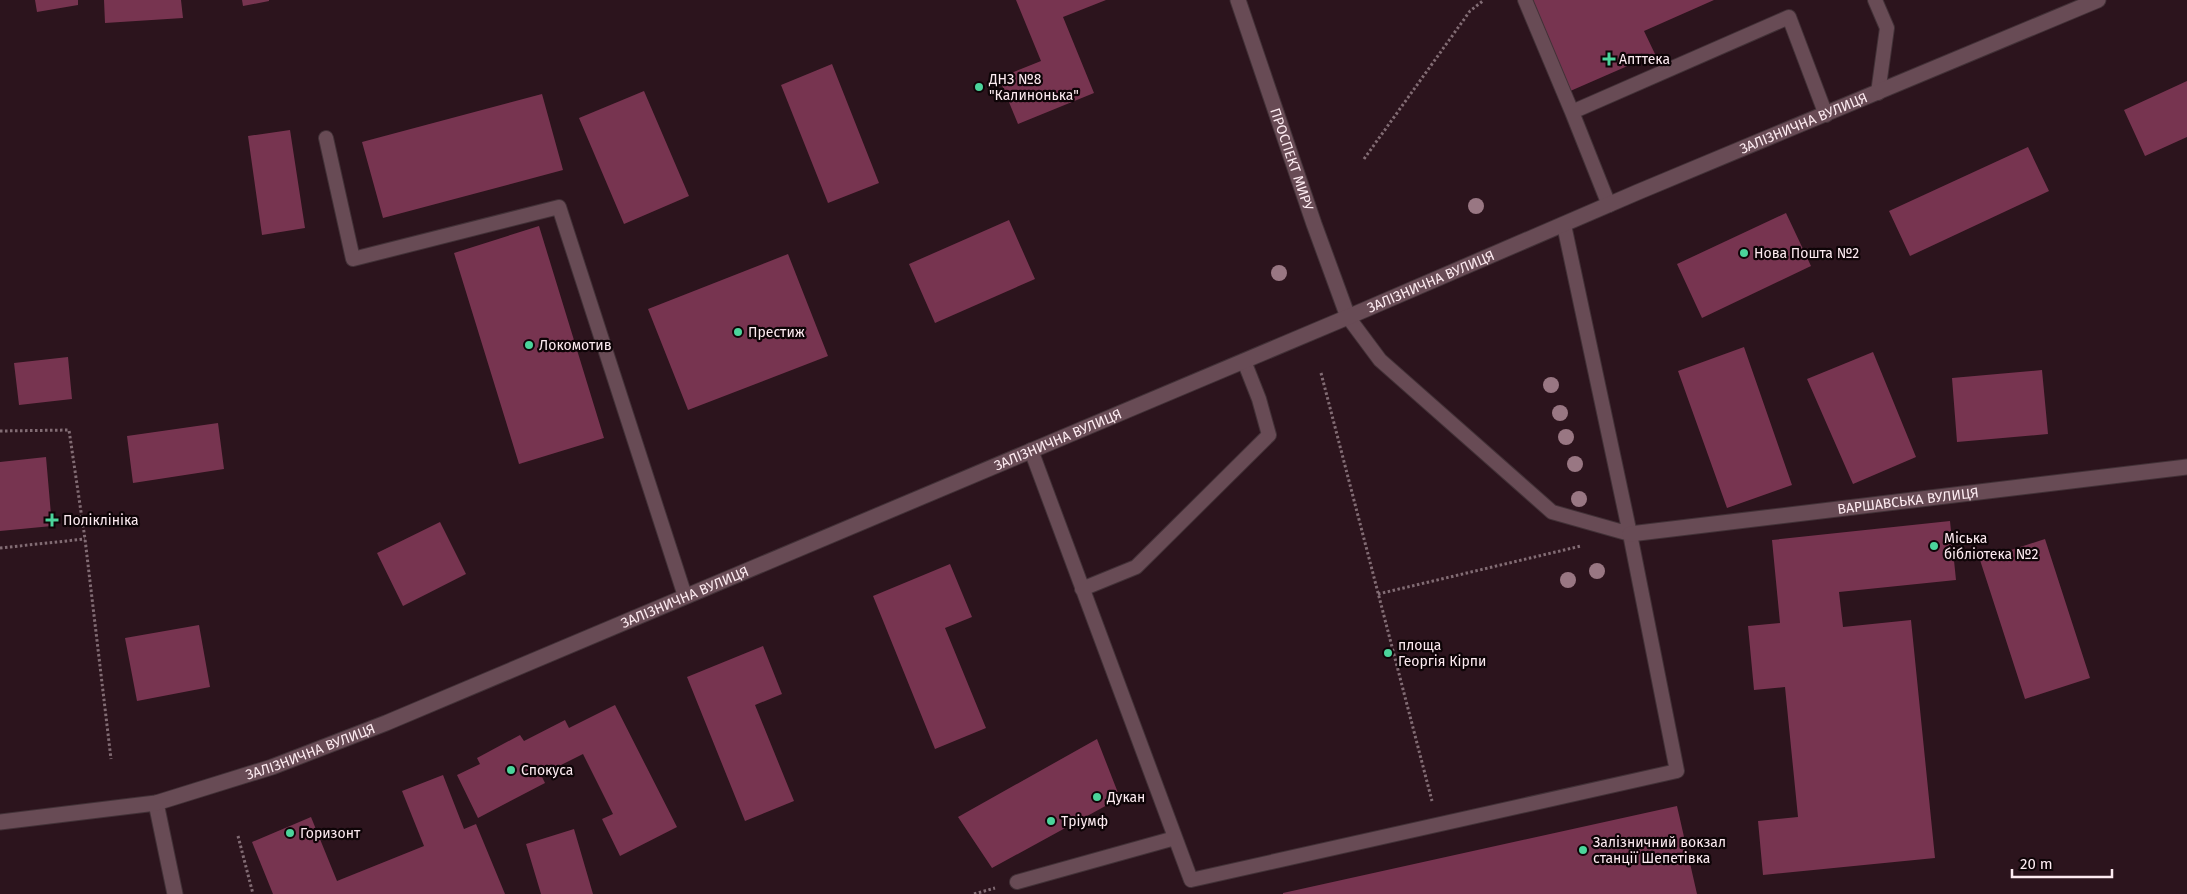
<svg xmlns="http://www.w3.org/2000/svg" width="2187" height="894" viewBox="0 0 2187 894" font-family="'Fira Sans',sans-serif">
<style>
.building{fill:#773450}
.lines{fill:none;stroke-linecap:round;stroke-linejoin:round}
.service-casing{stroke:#423137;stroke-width:16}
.minor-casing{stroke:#423137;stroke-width:17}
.path{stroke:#826c74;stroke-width:3;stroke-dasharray:2.5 2.5;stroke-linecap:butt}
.service{stroke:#684b55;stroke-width:14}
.minor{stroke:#684b55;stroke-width:15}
.tree{fill:#997783}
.poi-dot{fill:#4bd49b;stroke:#0e0407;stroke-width:2}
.labels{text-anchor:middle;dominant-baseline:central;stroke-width:4.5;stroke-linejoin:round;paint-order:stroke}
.poi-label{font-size:14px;fill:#fdebf1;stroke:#0e0407;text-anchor:start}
.street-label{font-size:14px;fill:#fdebf1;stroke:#0e0407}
</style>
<rect width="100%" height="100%" fill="#2c141d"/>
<!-- building -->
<path class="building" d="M35 0H78V5L37 12Z
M104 0H181L183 18 105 23Z
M242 0H269V1L243 6Z
M1016 0H1106L1063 17 1094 93 1018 124 999 78 1041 61Z
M1528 0H1714L1644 31 1655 54 1568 92Z
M832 64 879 183 828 203 781 85Z
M2187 81V137L2145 156 2124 110Z
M644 91 689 196 624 224 579 118Z
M542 94 563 170 383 218 362 142Z
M290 130 305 228 262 235 248 136Z
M2028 147 2049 191 1910 256 1889 211Z
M1786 213 1811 266 1702 318 1677 264Z
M1009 220 1035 279 935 323 909 264Z
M539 226 604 438 519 464 454 253Z
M788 254 828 356 688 410 648 309Z
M1744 347 1792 485 1727 508 1678 371Z
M1873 352 1916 457 1853 484 1807 379Z
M68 357 72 399 19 405 14 363Z
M2042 370 2048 434 1957 442 1952 378Z
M218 423 224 469 133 483 127 436Z
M46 457 52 526 0 531V462Z
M1950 521 1956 580 1839 592 1843 627 1911 620 1935 858 1763 875 1758 821 1798 817 1785 687 1754 690 1748 626 1780 623 1772 540Z
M440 522 466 574 403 606 377 553Z
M2045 539 2090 678 2025 699 1980 560Z
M950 564 972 617 945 628 986 728 935 749 873 596Z
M199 625 210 687 137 701 125 638Z
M763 646 782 694 755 705 794 801 745 821 687 677Z
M615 705 677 827 620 856 602 819 613 814 583 754 541 775 545 783 478 818 457 775 480 764 477 758 520 735 524 741 565 720 569 728Z
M1097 739 1120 798 992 868 958 817Z
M443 775 464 829 476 824 505 894H273L252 842 311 817 337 881 424 846 402 791Z
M1677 806 1697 894H1283V893Z
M574 829 593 894H541L526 844Z"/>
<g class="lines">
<defs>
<path id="service" d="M1525 0 1572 112 1789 17 1826 115
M1875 0 1887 28 1878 93
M1572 112 1609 205
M326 138 353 259 559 207 685 596
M1348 317 1380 360 1552 512 1630 534
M1031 450 1191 880 1677 771 1630 534 1564 225
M1082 589 1136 567 1269 435 1259 399 1244 361
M1017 882 1175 838"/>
<g id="minor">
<path id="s1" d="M1238 0 1314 224 1348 317"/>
<path id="s2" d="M1630 534 2187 467"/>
<path d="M156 803 175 894"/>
<path id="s3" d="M0 822 156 803 272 767 386 723 1348 317 1638 192 2098 0"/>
</g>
</defs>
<!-- service casing -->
<use href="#service" class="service-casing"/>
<!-- minor casing -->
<use href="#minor" class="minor-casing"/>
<!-- path -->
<path class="path" d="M1364 159 1470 11 1484 0
M1321 373 1432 801
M0 431 69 430 85 539 111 759
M0 548 85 539
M1378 594 1581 546
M238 836 253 894
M974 894 995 888"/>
<!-- service -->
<use href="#service" class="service"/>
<!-- minor -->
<use href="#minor" class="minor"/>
</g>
<!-- trees -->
<g class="tree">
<circle cx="1476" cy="206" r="8"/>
<circle cx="1279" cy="273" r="8"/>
<circle cx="1551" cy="385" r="8"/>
<circle cx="1560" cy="413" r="8"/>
<circle cx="1566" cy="437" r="8"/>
<circle cx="1575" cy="464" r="8"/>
<circle cx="1579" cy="499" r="8"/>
<circle cx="1597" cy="571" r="8"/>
<circle cx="1568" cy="580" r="8"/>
</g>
<!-- markers -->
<g class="poi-dot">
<path d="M1606.5 51.5h5v5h5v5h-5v5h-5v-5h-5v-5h5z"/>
<circle cx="979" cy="87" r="5"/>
<circle cx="1744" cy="253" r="5"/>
<circle cx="738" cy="332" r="5"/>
<circle cx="529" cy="345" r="5"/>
<path d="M49.5 512.5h5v5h5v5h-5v5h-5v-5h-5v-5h5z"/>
<circle cx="1934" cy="546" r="5"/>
<circle cx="1388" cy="653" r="5"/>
<circle cx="511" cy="770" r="5"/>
<circle cx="1097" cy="797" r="5"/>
<circle cx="1051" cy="821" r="5"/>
<circle cx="290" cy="833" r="5"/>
<circle cx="1583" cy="850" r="5"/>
</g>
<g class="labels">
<!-- poi labels -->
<g class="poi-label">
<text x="1619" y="59">Апттека</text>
<text x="989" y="79">ДНЗ №8<tspan x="989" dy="16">"Калинонька"</tspan></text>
<text x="1754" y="253">Нова Пошта №2</text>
<text x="748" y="332">Престиж</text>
<text x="539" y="345">Локомотив</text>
<text x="63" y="520">Поліклініка</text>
<text x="1944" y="538">Міська<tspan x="1944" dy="16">бібліотека №2</tspan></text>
<text x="1398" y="645">площа<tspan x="1398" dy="16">Георгія Кірпи</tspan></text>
<text x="521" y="770">Спокуса</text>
<text x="1107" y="797">Дукан</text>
<text x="1061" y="821">Тріумф</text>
<text x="300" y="833">Горизонт</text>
<text x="1593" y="842">Залізничний вокзал<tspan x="1593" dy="16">станції Шепетівка</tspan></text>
</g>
<!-- street labels -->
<g class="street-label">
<text stroke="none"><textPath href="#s3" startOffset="1940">ЗАЛІЗНИЧНА ВУЛИЦЯ</textPath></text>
<text stroke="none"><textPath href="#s1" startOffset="168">ПРОСПЕКТ МИРУ</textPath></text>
<text stroke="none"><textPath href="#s3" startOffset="1535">ЗАЛІЗНИЧНА ВУЛИЦЯ</textPath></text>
<text stroke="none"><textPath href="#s3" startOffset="1130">ЗАЛІЗНИЧНА ВУЛИЦЯ</textPath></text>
<text stroke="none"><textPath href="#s2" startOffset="280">ВАРШАВСЬКА ВУЛИЦЯ</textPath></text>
<text stroke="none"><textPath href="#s3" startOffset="725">ЗАЛІЗНИЧНА ВУЛИЦЯ</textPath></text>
<text stroke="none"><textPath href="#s3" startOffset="320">ЗАЛІЗНИЧНА ВУЛИЦЯ</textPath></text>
</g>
</g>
<!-- scale -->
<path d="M2012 869v8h100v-8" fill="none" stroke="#fdebf1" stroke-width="2.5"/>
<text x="2020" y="869" font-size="15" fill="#fdebf1" stroke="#0e0407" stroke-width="4" paint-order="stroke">20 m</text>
</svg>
